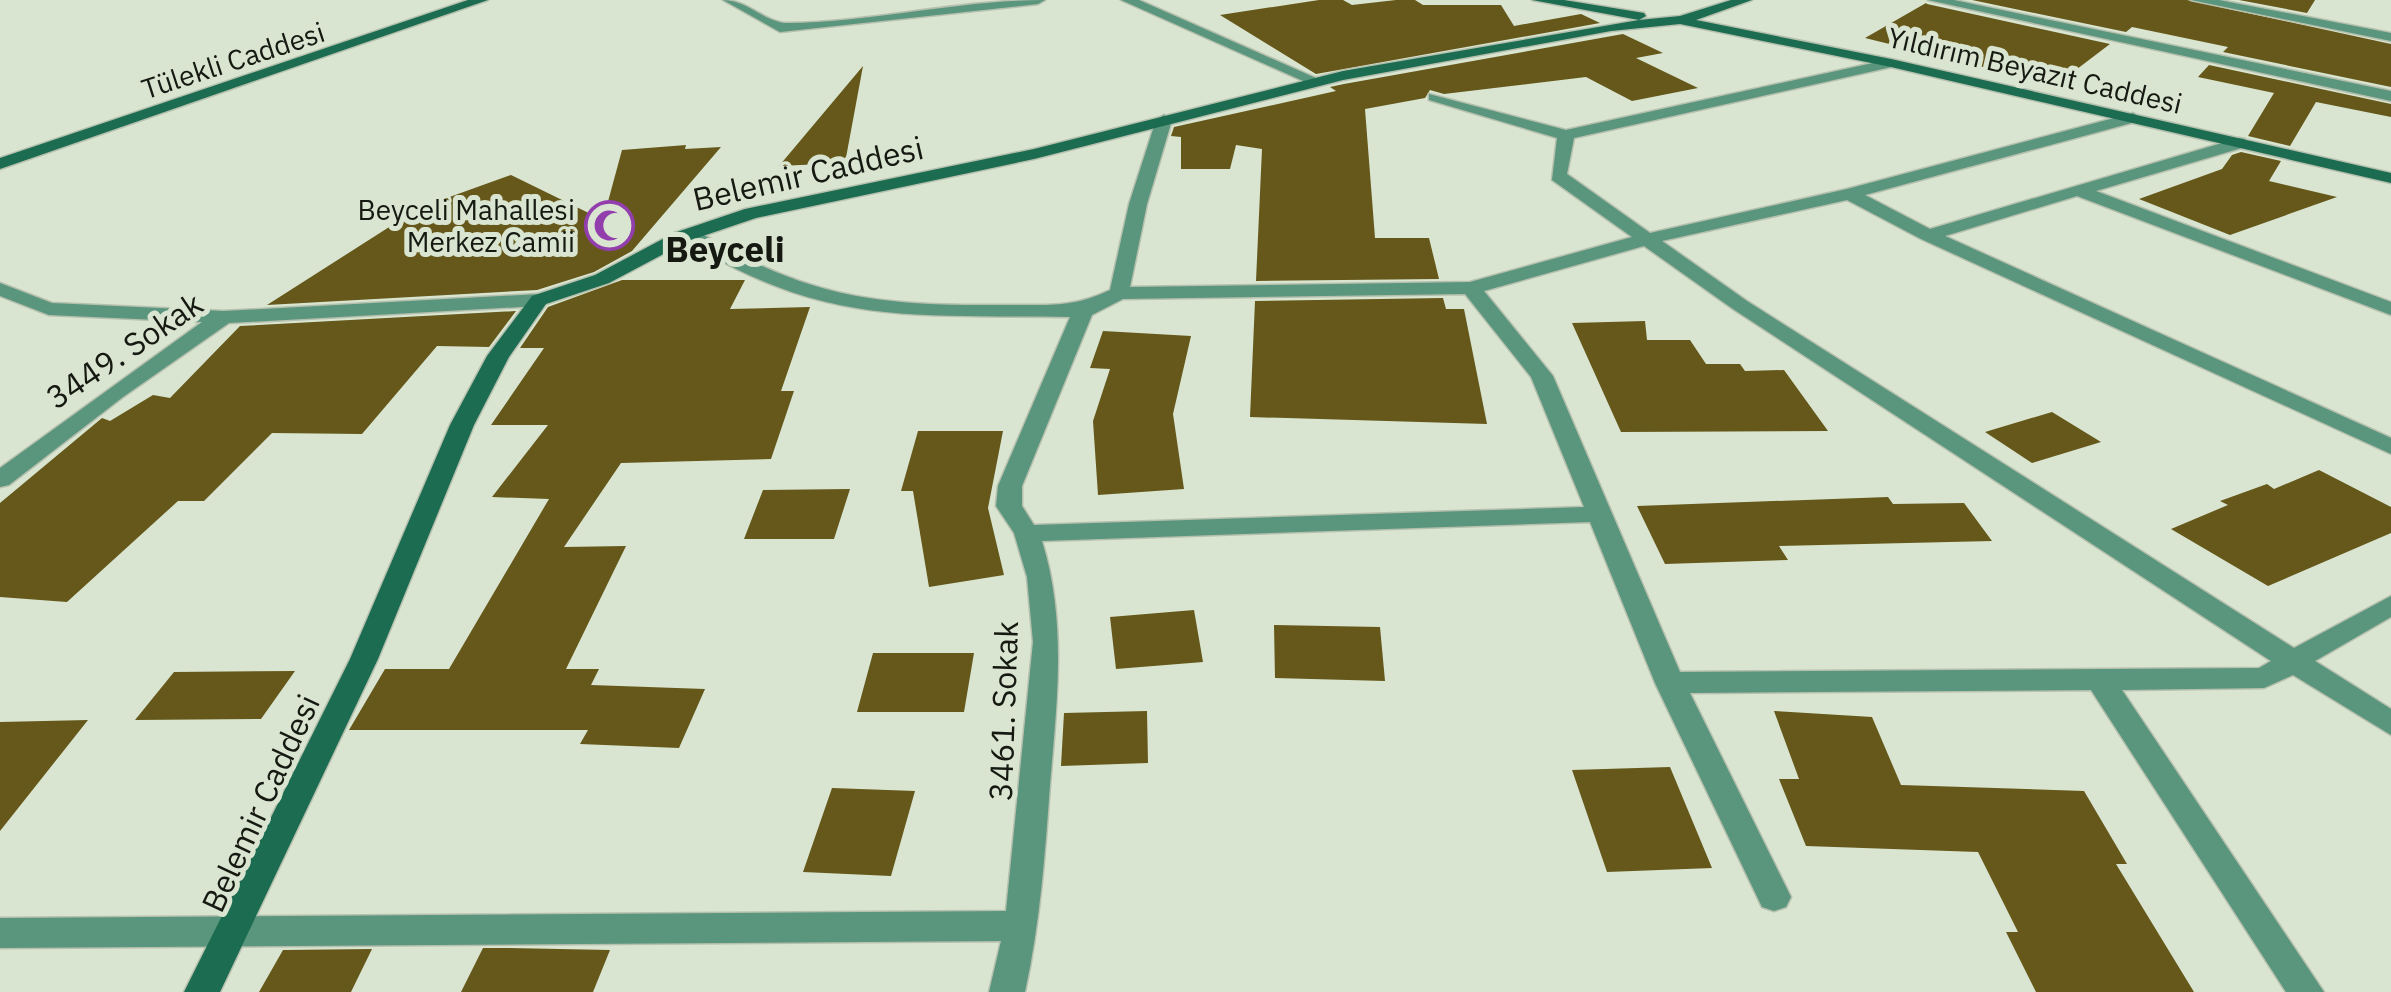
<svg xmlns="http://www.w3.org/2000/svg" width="2391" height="992" viewBox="0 0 2391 992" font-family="'IBM Plex Sans',sans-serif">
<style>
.building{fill:#65581a}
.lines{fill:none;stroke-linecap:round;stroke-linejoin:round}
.street-casing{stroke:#b6c0ae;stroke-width:3}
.secondary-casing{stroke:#b6c0ae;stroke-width:3}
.street{fill:#5a957d;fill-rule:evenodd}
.secondary{fill:#1b6c51;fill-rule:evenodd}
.labels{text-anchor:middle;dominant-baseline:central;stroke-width:10;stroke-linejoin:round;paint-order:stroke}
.far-street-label{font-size:28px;fill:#151911;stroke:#d9e5d0}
.far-poi-label{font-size:28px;fill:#151911;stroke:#d9e5d0;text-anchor:end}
.street-label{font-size:32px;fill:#151911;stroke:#d9e5d0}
.far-district-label{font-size:35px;font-weight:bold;fill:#151911;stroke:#d9e5d0}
</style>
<rect width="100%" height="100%" fill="#d9e5d0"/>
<!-- building -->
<path class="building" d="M1319 0H1343L1352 5 1396 0H1415L1423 5H1501L1514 26 1581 14 1600 23 1316 74 1220 15Z
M1972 0H2187L2391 44V87L2223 52 2228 47 2132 27 2126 32Z
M2239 0H2315L2307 13Z
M1926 3 1927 4 2110 44 2056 85 1865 38Z
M1623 34 1663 53 1636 58 1698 88 1632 101 1586 77 1444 94 1430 90 1425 98 1365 109 1375 238H1429L1439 279 1256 281 1262 149 1236 145 1230 169H1181V137L1171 136 1174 127 1336 91 1330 87 1344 84Z
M2209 65 2391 104V117L2316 102 2290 146 2248 136 2274 93 2198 77Z
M863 66 845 163 779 166Z
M686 145 685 149 721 147 632 251 594 272 537 290 267 305 419 208 511 175 603 220 622 150Z
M2241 152 2281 161 2269 181 2337 197 2230 235 2139 199 2222 169 2232 155Z
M622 280H745L730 309 810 307 781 391H794L771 459 621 463 564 547 626 546 566 669H599L591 685 705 689 679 748 580 744 588 730H349L385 669H449L549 499 492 497 548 425H491L544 348H520L548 307Z
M1443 298 1446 309H1464L1487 424 1250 417 1255 301Z
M516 311 489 347 437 346 362 434 272 433 204 501H178L67 602 0 597V503L102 418 110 421 153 395 170 398 240 326Z
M1645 321 1647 340H1690L1706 364H1740L1745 371 1784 370 1828 431 1621 432 1572 323Z
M1103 331 1191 336 1173 414 1184 489 1098 495 1093 421 1110 369 1090 368Z
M2052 412 2101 442 2032 463 1985 432Z
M918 431H1003L988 508 1004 575 929 587 913 491H901Z
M2319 470 2391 507V533L2268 586 2171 529 2228 505 2220 501 2267 484 2274 489Z
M850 489 834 539H744L763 490Z
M1888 497 1893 504 1964 503 1992 541 1779 546 1788 560 1665 564 1637 506Z
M1194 610 1203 662 1116 669 1110 617Z
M1274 625 1380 627 1385 681 1275 678Z
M873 653H974L964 712H857Z
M295 671 261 719 135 720 174 672Z
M1147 711 1148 763 1061 766 1064 713Z
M1774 711 1872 717 1901 785 2084 791 2127 864H2116L2194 992H2036L2006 932H2018L1978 852 1806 846 1779 779H1799Z
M88 720 0 831V722Z
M1670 767 1712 868 1607 872 1572 770Z
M832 788 915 791 891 876 803 872Z
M483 948H509L610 950 593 992H461Z
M372 949 351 992H259L283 950Z"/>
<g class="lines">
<defs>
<path id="street" d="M723 0C748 0 765 23 788 23 874 22 958 0 1045 0L1038 4 780 32Z
M1121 0H1139L1325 82 1312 85Z
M1928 0H1954L2391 91V101Z
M2191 0H2219L2391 33V41Z
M1891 59 1898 63 1896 66 1574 138 1567 174 1650 233 1847 189 2133 113 2141 118 2139 121 1865 195 1930 229 2239 138 2245 139V147L2096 191 2391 302V315L2077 196 1945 236 2391 438V454L1921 239 1847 200 1662 241 1747 301 2294 648 2391 596V617L2315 661 2391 709V735L2293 675 2264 688 2122 690 2324 992H2286L2091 690 1690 693 1791 897 1786 907 1774 911 1762 907 1655 683 1590 522 1042 541C1067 622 1057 701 1050 785 1045 855 1040 923 1025 992H989L1001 941 0 948V918L1006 911 1033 642 1027 577 1014 533 996 506 998 486 1070 317C913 314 823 328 682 238V230H696C801 296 875 306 997 305 1042 304 1068 310 1110 290L1129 204 1156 120 1164 115 1172 120 1147 204 1130 287 1470 282 1632 237 1552 180 1557 138 1429 100V94L1566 130ZM1644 246 1733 309 2271 661 2259 668 1680 672 1553 376 1484 291ZM1465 294 1531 377 1584 507 1034 525 1022 506V486L1092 315 1123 299Z
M0 283 52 303 224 311 539 294 549 300 539 306 229 323 123 397 9 485 0 487V468L202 322 49 315 0 296Z"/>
<path id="secondary" d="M468 0H488L0 169V158Z
M1532 0H1564L1644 13 1646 16 1639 20 1680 16 1731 0H1752L1696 20 1891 59 2391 173V183L1891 67 1680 24 1611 31 1343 80 1034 159 756 218 688 241 609 283 546 304 509 357 474 425 378 659 220 992H184L350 659 450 425 487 356 532 296 595 275 674 233 745 209 1034 149 1343 71 1639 20Z"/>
</defs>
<!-- street casing -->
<use href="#street" class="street-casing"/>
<!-- secondary casing -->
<use href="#secondary" class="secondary-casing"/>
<!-- street -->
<use href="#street" class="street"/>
<!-- secondary -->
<use href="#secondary" class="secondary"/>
</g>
<!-- icons -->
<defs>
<symbol id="mosque-ring" viewBox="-11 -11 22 22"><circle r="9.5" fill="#d9e5d0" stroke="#923eac" stroke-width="1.5"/><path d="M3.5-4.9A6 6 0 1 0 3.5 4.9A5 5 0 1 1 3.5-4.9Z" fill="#923eac"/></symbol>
</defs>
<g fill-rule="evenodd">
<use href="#mosque-ring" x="582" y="198" width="55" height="55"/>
</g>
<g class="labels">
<!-- far-street labels -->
<g class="far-street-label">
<text transform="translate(233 60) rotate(-18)">Tülekli Caddesi</text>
<text transform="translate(2035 70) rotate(13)">Yıldırım Beyazıt Caddesi</text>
</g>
<!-- far-poi labels -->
<g class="far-poi-label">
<text x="575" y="209">Beyceli Mahallesi<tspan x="575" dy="32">Merkez Camii</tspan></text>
</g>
<!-- street labels -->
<g class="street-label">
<text transform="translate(808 173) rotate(-13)">Belemir Caddesi</text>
<text transform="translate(124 350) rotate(-34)">3449. Sokak</text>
<text transform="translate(1003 711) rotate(-88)">3461. Sokak</text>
<text transform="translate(260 803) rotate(-65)">Belemir Caddesi</text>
</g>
<!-- far-district labels -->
<g class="far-district-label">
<text x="725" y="249">Beyceli</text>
</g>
</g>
</svg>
